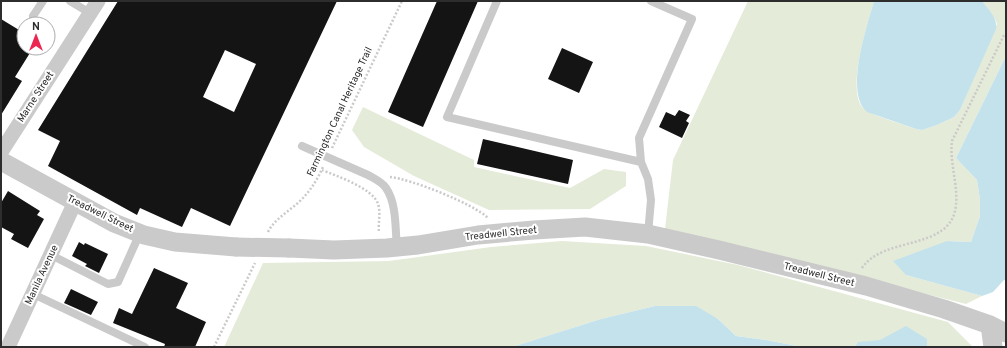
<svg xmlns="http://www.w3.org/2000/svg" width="1007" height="348" viewBox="0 0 1007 348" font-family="Overpass,sans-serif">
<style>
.green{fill:#e5ebd9}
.water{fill:#c4e2ec}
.building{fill:#141414;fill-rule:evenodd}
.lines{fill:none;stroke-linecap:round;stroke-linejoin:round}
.path{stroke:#cacaca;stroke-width:2.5;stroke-dasharray:2 2;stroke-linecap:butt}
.service{stroke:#cacaca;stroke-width:8}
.minor{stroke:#cacaca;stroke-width:15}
.tertiary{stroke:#cacaca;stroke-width:19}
.tertiary-bridge{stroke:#cacaca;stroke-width:19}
.labels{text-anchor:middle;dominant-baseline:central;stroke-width:4;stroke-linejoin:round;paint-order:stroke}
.street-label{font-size:10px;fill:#2d2d2d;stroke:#fff}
</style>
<rect width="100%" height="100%" fill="#fff"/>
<!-- green -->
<path class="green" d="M748 1H874C868 23 845 92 864 109 871 115 905 125 916 129L922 130 937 125 954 117 960 110 997 24 995 19 982 1H1006V56L956 158 977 180 980 200V216L971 242 947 241 906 275 982 296 966 304 665 229 673 160Z
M363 107 474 160V167L570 188 604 169 626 172V186L590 209 489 210 414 176 364 147 352 130Z
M562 241 646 246 738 265 948 322 973 347H802L766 340 736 336 718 319 655 306 601 319 512 347H224L263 263 389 261 491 247Z"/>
<!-- water -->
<path class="water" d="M874 1H982C988 9 998 18 996 29L960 110 954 117 937 125 922 130 916 129 867 112C844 93 867 26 874 1Z
M1006 56V280H1004L993 292 982 296 906 275 893 261 947 241 971 242 980 216V200L977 180 956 158Z
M655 306H696L718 319 736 336 766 340 802 347H512L601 319Z
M906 326 927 339V347H855L858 342 880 340Z"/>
<!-- building -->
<path class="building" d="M118 1H337L230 226 191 208 182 227 140 208 137 215 48 166 60 141 38 130ZM225 50 256 64 234 112 203 97Z
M437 1H478L423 127 388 112Z
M1 19 24 33V48H33L15 77 22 81 1 115Z
M562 48 593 62 579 93 548 79Z
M679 110 690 115 686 121 689 123 682 138 659 127 666 112 675 116Z
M483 139 573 160 568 184 477 164Z
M8 191 40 211 37 215 44 219 28 248 11 239 14 234 1 227V203Z
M79 242 84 245 85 243 108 254 99 273 85 266 87 264 72 256Z
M154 268 188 283 176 308 206 322 195 347H164L165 344 113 323 119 308 132 314Z
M71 289 98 302 91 315 64 303Z"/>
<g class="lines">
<!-- path -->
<path class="path" d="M332 148 402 1
M322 170C336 176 373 188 378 204 381 212 378 223 379 232
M390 177C411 179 474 204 488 218
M268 232C275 218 290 211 301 200 311 190 317 180 323 167
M862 268C882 237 946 250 955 211 960 189 949 164 952 141L1004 35
M214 347 255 263"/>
<!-- service -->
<path class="service" d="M70 1 90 13
M497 1 447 117 641 162
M33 16 43 1
M302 146 368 175C375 179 382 182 386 188 397 204 395 229 397 247
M648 234 651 200 648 179 641 162 639 138 692 19 651 1
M51 255 108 284 118 282 140 233
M33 294 145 347"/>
<!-- minor -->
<path class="minor" d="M1 152 98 1
M8 347 75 202"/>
<!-- tertiary -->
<path class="tertiary" d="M1 161 114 223 144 235 175 242 236 247
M289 248 334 250 387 248 418 245 478 235 534 230 585 227 648 234 719 250 866 286 944 309 990 325 1006 333
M990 325 993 347"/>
<!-- tertiary-bridge -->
<path class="tertiary-bridge" d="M236 247 289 248"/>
</g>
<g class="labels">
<!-- street labels -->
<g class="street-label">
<text transform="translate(36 97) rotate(-57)">Marne Street</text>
<text transform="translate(340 112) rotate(-65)">Farmington Canal Heritage Trail</text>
<text transform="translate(100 214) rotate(26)">Treadwell Street</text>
<text transform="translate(501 234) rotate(-6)">Treadwell Street</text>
<text transform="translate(42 275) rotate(-65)">Manila Avenue</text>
<text transform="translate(819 275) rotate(14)">Treadwell Street</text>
</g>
</g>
<!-- border -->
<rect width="1007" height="348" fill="none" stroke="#2d2d2d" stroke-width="4"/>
<!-- north arrow -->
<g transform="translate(36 36)"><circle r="19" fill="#ffffff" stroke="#ababab"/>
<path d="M0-3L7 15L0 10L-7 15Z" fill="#ec2650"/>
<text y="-6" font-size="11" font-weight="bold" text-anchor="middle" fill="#2d2d2d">N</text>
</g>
</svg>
